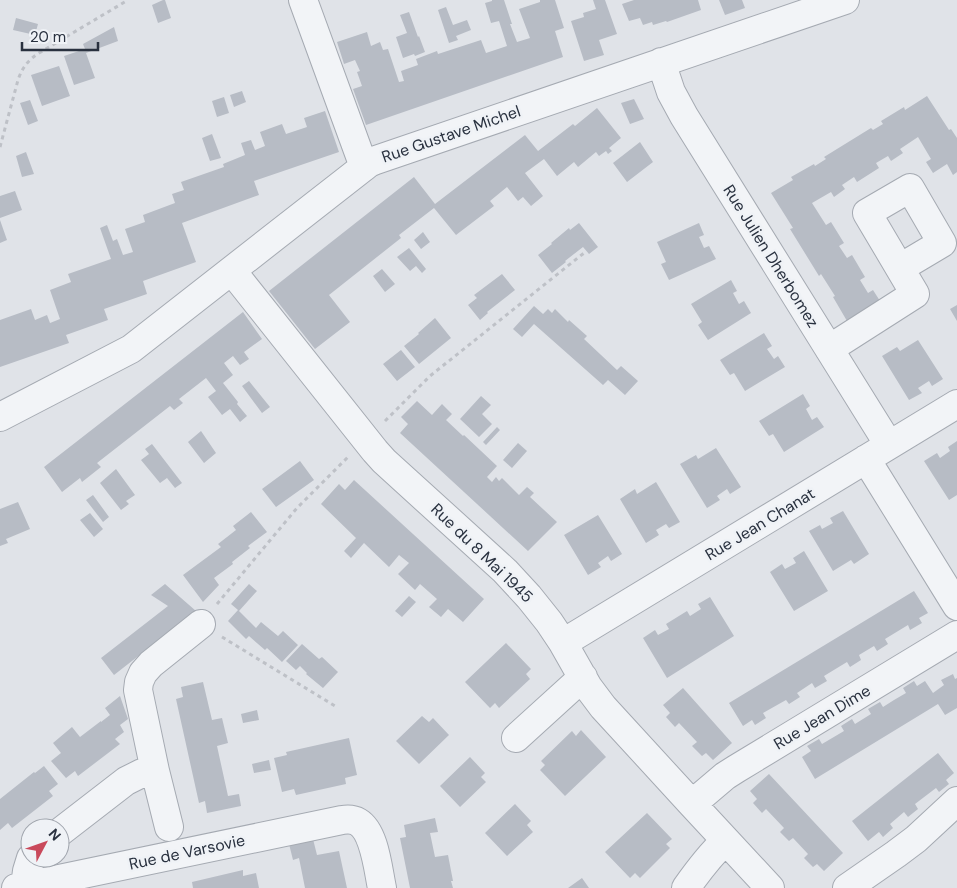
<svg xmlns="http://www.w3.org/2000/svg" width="957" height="888" viewBox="0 0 957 888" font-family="'DM Sans',sans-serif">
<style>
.building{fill:#b7bcc5}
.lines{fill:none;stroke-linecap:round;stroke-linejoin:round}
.minor-casing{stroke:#a5aab2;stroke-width:30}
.path{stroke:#bec1c7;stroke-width:3;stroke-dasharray:4 4;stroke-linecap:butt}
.minor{stroke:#f2f4f7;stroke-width:28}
.labels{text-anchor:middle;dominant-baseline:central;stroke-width:5;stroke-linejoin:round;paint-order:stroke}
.street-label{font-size:16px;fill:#29313f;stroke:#eff2f6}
</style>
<rect width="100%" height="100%" fill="#e0e3e8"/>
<!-- building -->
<path class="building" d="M163 0H165L171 18 158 23 152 5Z
M492 0H504L512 24H510L517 42 530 38 519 9 540 2V0H555L564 28 555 31 563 57 366 125 353 89 362 86 357 72 360 71 355 60 344 64 337 42 367 32 371 46 380 42 383 50 388 49 399 82 404 81 401 71 418 65 416 59 437 51 438 54 481 40 486 53 507 46 499 21 491 23 485 3 492 1Z
M593 0H605L617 34 599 40 604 55 584 61 571 21 584 17 583 13 596 9Z
M634 0H698L701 10 667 22 666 21 653 25 652 22 643 25 640 18 629 21 622 4Z
M719 0H742L745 8 725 15Z
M446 7 453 25 467 20 471 30 456 36 458 40 449 43 438 10Z
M409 12 418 37 419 36 425 52 415 56 414 54 403 58 396 37 407 33 400 15Z
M16 18 38 24 35 35 13 30Z
M114 27 118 41 86 53 95 78 74 85 64 56 85 49 83 44Z
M59 66 70 96 42 106 31 75Z
M242 91 246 102 234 107 230 95Z
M927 96 949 130 951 129 957 138V172L953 175 947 164 933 173 926 162 931 159 918 137 900 149 903 153 891 161 888 156 876 163 879 168 857 182 854 177 842 185 845 189 834 197 831 192 812 203 826 225 831 222 844 243 839 246 847 258 852 255 865 277 860 280 868 293 873 290 880 301 847 321 833 297 835 296 821 274 819 276 790 229 793 228 771 193 793 180 791 177 814 164 815 166 826 159 824 157 871 128 873 130 883 124 881 121 904 107 905 110Z
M224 97 229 113 217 117 212 101Z
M634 99 644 119 630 124 621 103Z
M30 100 38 121 28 125 20 103Z
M597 108 621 138 609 148 612 151 608 154 606 151 599 156 596 152 578 167 574 162 557 176 544 159 525 173 543 196 531 206 523 197 518 201 507 187 490 201 494 206 456 235 434 208 399 235 401 238 329 295 350 322 315 349 269 291 414 177 435 204 525 135 538 151 573 124 575 126Z
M325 111 339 152 254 181 259 195 182 223 196 262 143 281 147 294 104 309 108 320 66 335 69 343 0 367V320L31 309 35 320 47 315 50 323 60 319 50 290 71 282 68 274 111 259 100 228 107 225 113 241 117 239 123 255 133 252 125 229 145 222 143 215 175 203 172 194 184 190 181 182 224 167 223 164 245 155 241 143 251 140 255 150 265 146 260 132 282 124 286 134 307 127 304 118Z
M212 134 221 158 210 161 202 138Z
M640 142 653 162 627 182 613 163Z
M26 152 34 174 22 177 16 156Z
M15 191 22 210 0 218V196Z
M0 220 7 240 0 243Z
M579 223 598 247 589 254 583 247 565 261 566 262 552 273 538 255 552 244 551 243 569 228 570 230Z
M699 223 704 235 699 237 704 248 709 246 716 259 669 280 661 264 666 262 657 242Z
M423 232 430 242 421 249 414 240Z
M409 248 426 269 422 273 416 266 410 271 397 257Z
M382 269 395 284 385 292 373 276Z
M502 274 515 290 487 312 488 313 480 320 468 305 477 298 474 295Z
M731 280 737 291 733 293 739 304 744 301 751 313 708 340 698 325 702 322 691 304Z
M957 305V321L950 309Z
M534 306 543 314 548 309 552 313 555 309 568 322 569 320 587 336 584 339 617 370 621 366 638 381 625 395 608 380 603 385 534 324 522 337 513 329Z
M243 312 262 339 244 352 249 359 240 365 233 356 224 363 233 375 223 383 238 402 237 404 247 416 240 422 230 409 222 415 208 397 216 391 206 378 179 399 183 403 174 410 170 406 97 463 101 467 82 482 80 478 62 492 44 467Z
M435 318 451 338 419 364 404 346 419 334 418 333Z
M764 333 772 346 767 349 774 359 778 356 785 367 745 391 734 373 730 375 720 360Z
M918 340 943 379 932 386 929 381 918 388 922 393 909 400 882 356 897 347 900 351Z
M401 350 415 367 397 381 383 364Z
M249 381 270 407 262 413 242 386Z
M803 394 810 406 806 409 812 420 817 417 824 427 784 452 773 434 769 436 759 421Z
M481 396 491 405 482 414 492 424 479 437 460 419Z
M417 401 432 415 442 404 452 414 446 420 463 436 464 435 497 466 487 477 492 482 496 477 499 481 502 478 519 495 527 487 534 493 530 497 557 522 528 551 400 433 408 424 401 417Z
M497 427 500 430 486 445 483 442Z
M201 431 216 453 204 463 188 442Z
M957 441V495L949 500 924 461 937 453 940 458 950 451 948 447Z
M518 443 527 451 512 468 503 460Z
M152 444 182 483 175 488 167 478 160 483 141 460 149 454 145 449Z
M716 448 741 487 730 494 727 489 717 496 720 500 707 508 680 464 696 455 698 459Z
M300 461 314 480 276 507 262 489Z
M116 469 135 495 126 501 129 504 121 510 100 483Z
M354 480 484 599 463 622 448 609 441 617 429 607 437 599 420 584 415 590 398 574 409 563 399 555 389 567 364 543 351 558 344 551 356 538 321 504 339 484 345 490Z
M656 482 680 522 669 528 666 524 656 530 659 535 646 543 620 499 635 489 637 494Z
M93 495 109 517 103 522 86 500Z
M18 502 30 529 6 539 8 543 0 546V509Z
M843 511 869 554 854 564 851 560 833 571 809 531 820 525 822 529 833 523 830 518Z
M251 512 267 532 248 546 250 548 232 562 233 564 214 578 219 585 203 602 183 575 221 547 218 544 236 530 233 526Z
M90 513 103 529 94 537 80 520Z
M598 515 622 554 611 561 608 556 598 563 601 567 588 575 564 535Z
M804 551 828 591 794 611 770 572 782 564 785 569 796 563 793 558Z
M165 584 196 611 114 675 101 658 168 606 151 595Z
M249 584 257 591 239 611 256 628 261 622 278 636 283 631 298 645 282 662 267 648 265 650 249 636 246 639 228 621 238 610 231 604Z
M914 591 928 613 919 618 922 623 910 630 908 625 885 639 888 644 877 651 874 646 859 655 861 660 850 667 847 662 824 676 827 681 815 688 812 683 797 693 800 697 789 704 786 700 763 713 766 718 755 725 752 720 743 726 729 703Z
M409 596 416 602 402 617 395 611Z
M710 597 734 636 667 678 643 638 655 630 658 635 669 629 666 624 687 611 690 616 701 609 698 604Z
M506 643 531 669 526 674 530 679 499 708 495 703 490 708 465 682Z
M302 644 319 659 322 657 338 672 323 688 306 674 307 673 300 666 296 670 286 661Z
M953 674 955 679 957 678V708L945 715 938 704 815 779 802 757 811 751 807 746 819 739 822 744 844 731 841 726 852 719 855 724 871 714 868 709 880 702 883 707 894 700 906 693 903 688 914 681 917 686 925 681 933 693 944 685 941 680Z
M203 682 212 720 222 718 228 743 217 746 228 796 239 794 241 806 207 813 205 801 199 803 176 699 183 697 181 687Z
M683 688 732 743 713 760 706 753 702 756 692 746 697 742 679 723 675 727 666 717 670 713 663 705Z
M120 696 128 719 120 725 124 732 115 739 120 744 78 776 75 771 66 778 51 761 61 753 53 743 72 727 80 737 101 721V722L110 715 105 708Z
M257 710 259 720 243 723 241 714Z
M422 716 429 722 433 718 449 735 419 764 396 741Z
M581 730 606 757 565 796 540 770 545 765 541 761 572 731 576 736Z
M349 738 357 775 345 778 346 784 296 795 294 789 282 792 274 758 287 755 286 752Z
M938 753 954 773 946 780 949 784 939 792 936 788 915 804 918 809 908 817 904 812 890 824 893 828 883 837 879 832 868 841 852 821Z
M470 757 485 773 481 777 486 782 460 807 440 786Z
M269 760 271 770 254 773 252 764Z
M44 766 58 784 49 791 53 796 12 828 8 823 0 830V799L34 772 35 773Z
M769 774 843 853 824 871 817 864 813 867 804 858 808 854 793 838 789 841 780 832 784 828 766 809 762 813 753 803 757 799 750 791Z
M515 804 531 821 527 825 533 832 507 856 485 833Z
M647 813 672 839 666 844 670 848 640 878 635 873 630 878 605 852Z
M435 818 438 832 430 833 435 857 448 855 453 881H451L453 888H410L400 838 406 837 404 825Z
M313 839 317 855 339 851 347 888H305L299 858 293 860 289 844Z
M243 870V876L256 873 259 888H193L192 882Z
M582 878 589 888H568Z"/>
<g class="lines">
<defs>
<path id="minor" d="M303 0 364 167
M661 62 671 92 684 116 889 445
M232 271 375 451 384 461 505 571 529 597 549 622 563 643 588 687 603 707 692 804 770 888
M829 349 915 294 867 213 910 188 942 243 900 268
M0 417 131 349 369 163 376 160 845 0
M866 459 957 606
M563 643 957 404
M516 738 583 677
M155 771 169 827
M692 804 725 776 736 769 957 635
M60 832 126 781 142 773 155 771 138 690 139 682 143 673 151 664 201 624
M25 886 27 871 31 858
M16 888 342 820C348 819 353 819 358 822 375 832 378 870 382 888
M686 888C698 871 710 855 725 841
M847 888 896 854 916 839 957 801"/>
</defs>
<!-- minor casing -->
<use href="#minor" class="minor-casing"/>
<!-- path -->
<path class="path" d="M0 147 18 80C22 68 28 60 39 53L128 0
M385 421 430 376 584 253
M217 604 297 508 348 457
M222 637 335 706"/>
<!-- minor -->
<use href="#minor" class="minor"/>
</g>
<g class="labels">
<!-- street labels -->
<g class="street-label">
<text transform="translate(451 134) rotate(-19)">Rue Gustave Michel</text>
<text transform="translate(771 256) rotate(58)">Rue Julien Dherbomez</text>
<text transform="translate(760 524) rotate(-31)">Rue Jean Chanat</text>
<text transform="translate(482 553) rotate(44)">Rue du 8 Mai 1945</text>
<text transform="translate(822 717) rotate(-31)">Rue Jean Dime</text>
<text transform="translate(187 852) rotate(-12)">Rue de Varsovie</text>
</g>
</g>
<!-- north arrow -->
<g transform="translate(45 843) rotate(49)"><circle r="24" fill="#eff2f6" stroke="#a0a5ad"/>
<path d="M0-4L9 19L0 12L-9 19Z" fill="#c9495b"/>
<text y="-8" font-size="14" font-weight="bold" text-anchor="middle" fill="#29313f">N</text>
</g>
<!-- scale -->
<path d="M22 42v8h76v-8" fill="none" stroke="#29313f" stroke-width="2.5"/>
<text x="30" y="42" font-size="15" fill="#29313f" stroke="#eff2f6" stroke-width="4" paint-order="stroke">20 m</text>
</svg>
